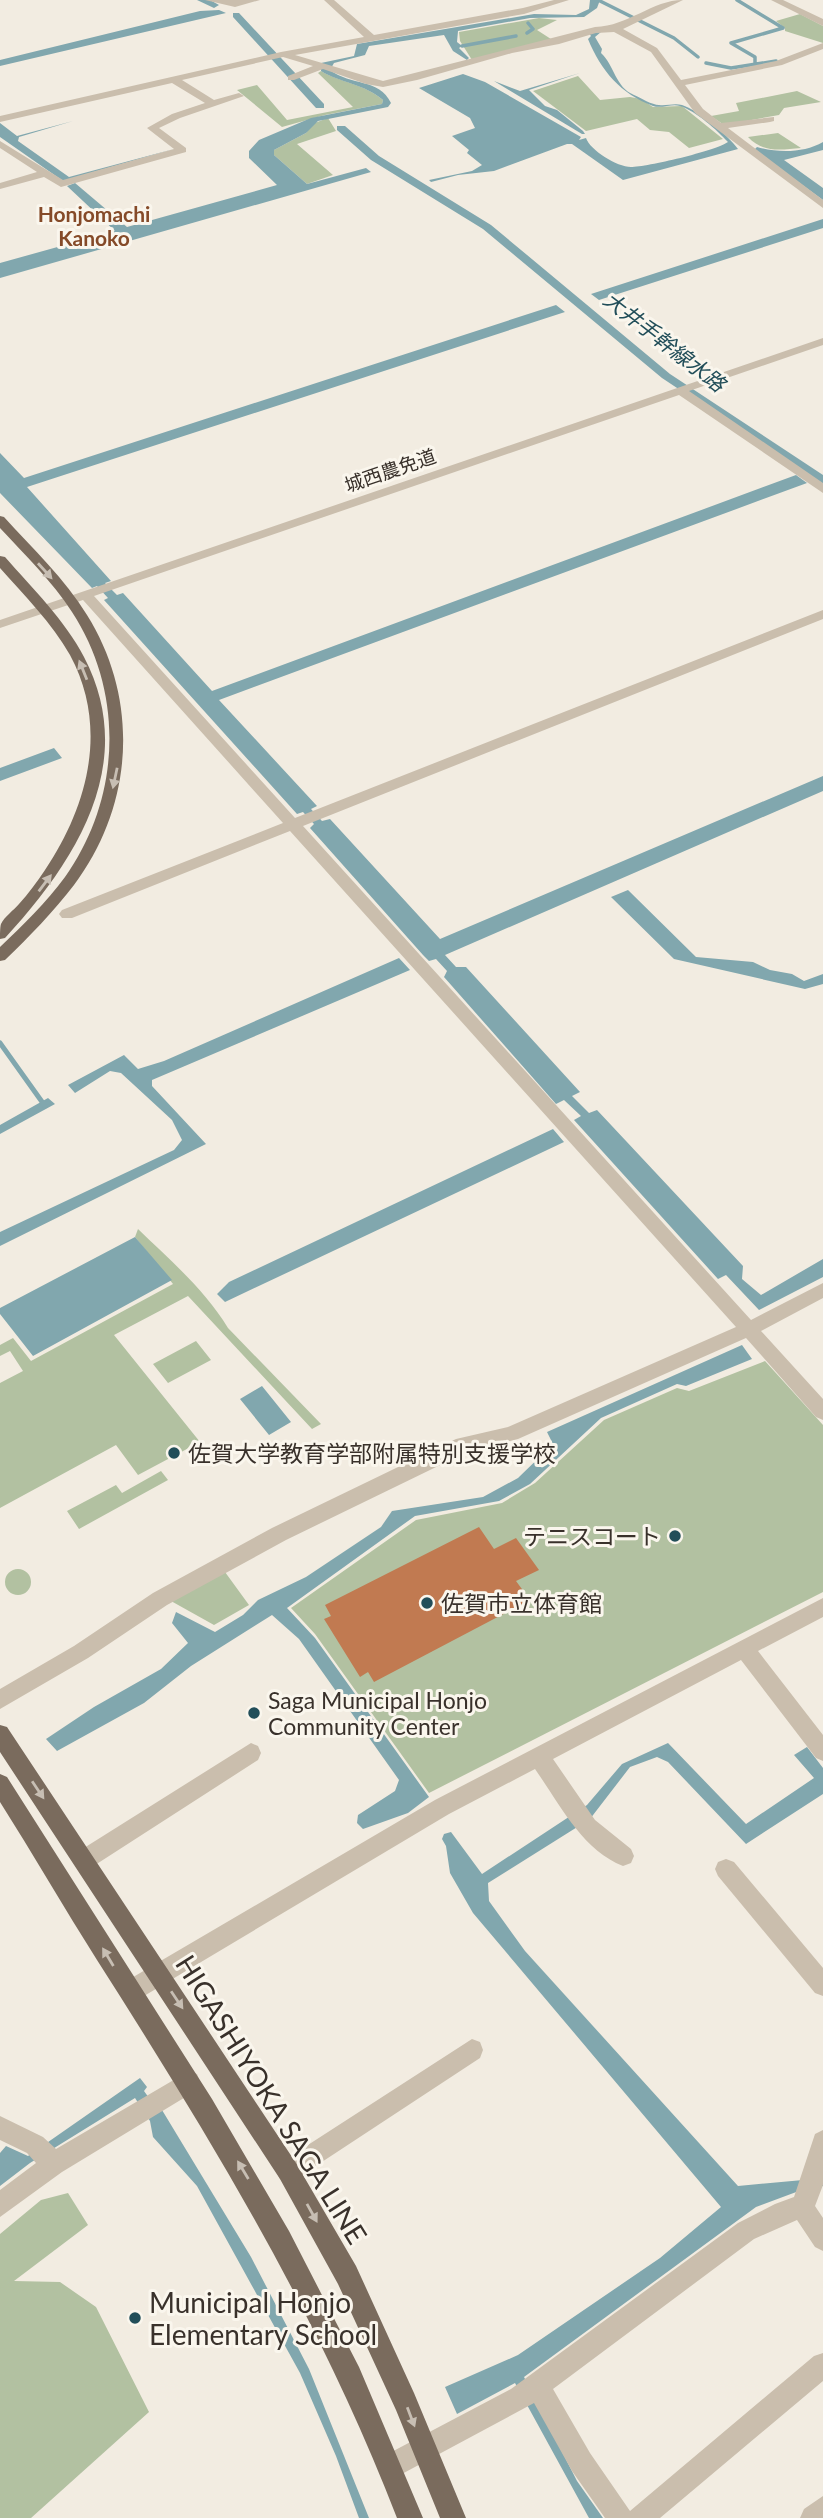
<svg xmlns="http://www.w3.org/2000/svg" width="823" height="2518" viewBox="0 0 823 2518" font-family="Lato,'Noto Sans JP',sans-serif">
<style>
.green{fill:#b2c1a1}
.water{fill:#81a7ae}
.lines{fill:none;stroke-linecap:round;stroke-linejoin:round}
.stream-far1{stroke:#81a7ae;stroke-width:3.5}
.stream{stroke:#81a7ae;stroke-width:5}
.canal{fill:#81a7ae;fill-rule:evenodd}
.building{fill:#c17a51}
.minor{fill:#cabead;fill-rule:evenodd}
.major{fill:#7a6b5d;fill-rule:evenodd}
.oneway{fill:#c7beb3}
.poi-dot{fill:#224e59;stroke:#faf6ed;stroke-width:2.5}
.labels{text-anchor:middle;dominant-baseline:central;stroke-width:6;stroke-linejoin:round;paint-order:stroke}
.far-street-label{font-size:19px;fill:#39312b;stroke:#faf6ed}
.far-quarter-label{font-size:21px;font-weight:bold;fill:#854a28;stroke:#faf6ed}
.far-water-label{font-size:21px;font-style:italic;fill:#224e59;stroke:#faf6ed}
.poi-label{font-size:23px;fill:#39312b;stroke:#faf6ed;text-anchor:start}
.near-street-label{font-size:28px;fill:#39312b;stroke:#faf6ed}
.near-poi-label{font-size:28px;fill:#39312b;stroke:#faf6ed;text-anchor:start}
</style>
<rect width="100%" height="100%" fill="#f2ece1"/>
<!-- green -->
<path class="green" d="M800 14 823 26V43L785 31V28L776 21Z
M539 18 557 20 537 30 554 41 472 60 460 41 459 32Z
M321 71C341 83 365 84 383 100L382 104 325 115 282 127 237 90 257 85 287 120 353 107 318 73Z
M578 76 600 100 630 97 641 99 653 107 682 106 723 139 689 148 669 132 650 130 637 119 586 131 533 91Z
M797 91 821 102 784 108 779 115 724 125 711 116 739 111 736 103Z
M328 118 336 131 297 144 333 175 307 184 274 155V150L306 133 312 124Z
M778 133 801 148C780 150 763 153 748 137Z
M138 1229C170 1260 205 1290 228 1328L321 1424 312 1429 188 1296 114 1335 200 1442 138 1475 116 1445 0 1508V1383L23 1371 10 1351 0 1356V1345L13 1338 31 1361 173 1284 135 1237Z
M196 1341 211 1360 168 1383 153 1364Z
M765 1361 823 1425V1592L429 1793 315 1634 291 1608 416 1520 502 1503 535 1483 604 1420 677 1388 689 1391Z
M161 1471 168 1480 79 1529 67 1511 116 1485 122 1493Z
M5 1582a13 13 0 1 1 26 0a13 13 0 1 1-26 0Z
M225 1572 249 1605 214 1625 171 1601Z
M68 2193 88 2225 14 2281 60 2282 96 2307 149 2412 31 2518H0V2234L41 2200Z"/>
<!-- water -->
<path class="water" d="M590 0H600L597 8 584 17 530 18 458 31 457 42 462 46 459 48 469 58 467 60 453 51 444 35 369 46 365 55 334 63 330 70C351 86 379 78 391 103L388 107 318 121 306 133 274 150V155L307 184 366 168 371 172 0 278V263L115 231 67 186 75 183 127 227 277 185 249 158V151L259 140 311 118 382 104 383 100C365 84 340 83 321 71V63L354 56 357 44 534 14 576 15 589 9Z
M219 10 226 13 0 66V60L200 11Z
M601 32 595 37 602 49 601 53C615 66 615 87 634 95 641 98 652 105 659 105 667 106 674 103 682 105 698 110 728 135 738 149L623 180 572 144H567L494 171 458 175 431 182 429 180 472 171 482 165 467 153 469 150 452 136 475 128 470 118 419 88 463 74 485 82 581 137 579 140 586 138C590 150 617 167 631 167 647 167 715 151 728 142 717 130 696 111 680 106 672 103 662 109 653 106 621 94 601 71 588 39L591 36 589 33Z
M580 73 529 90 545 106 557 110 583 131 585 134H582L494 81 520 91Z
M73 121 19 137 18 141 69 177 174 149 63 181 0 137V123L17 136Z
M823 142V150L784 160 823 188V200L754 150 757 147C778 153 804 153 823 142Z
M823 219V228L599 300 591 294Z
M556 305 565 312 27 487 111 581 105 583 117 595 123 593 212 691 796 475 807 483 219 700 317 806 311 809 322 821 330 819 440 939 823 776V791L445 955 456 967H466L580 1092 572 1096 589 1113 597 1110 743 1266 742 1279 761 1295 823 1259V1277L759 1310 726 1275 718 1279 574 1120 581 1116 564 1100 556 1104 444 977 447 971 436 959 429 961 423 955 310 828 314 824 303 812 297 814 104 600 108 598 97 586 92 588 0 493V453L24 478Z
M54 748 62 758 0 781V768Z
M628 890 696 957 753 962 770 970 792 974 804 981 823 974V984L805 989 674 959 611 897Z
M399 958 410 970 152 1080V1086L206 1144 0 1246V1232L174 1150 182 1140 172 1120 121 1073 110 1071 75 1093 68 1085 124 1055 138 1069 164 1061Z
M48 1098 55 1104 0 1134V1125Z
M553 1129 564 1142 225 1302 217 1294 229 1282Z
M135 1237 172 1280 33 1356 0 1314V1308Z
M742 1345 752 1359 686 1386 677 1384 601 1418 530 1484 499 1501 415 1516 287 1608 315 1638 429 1797 408 1813 363 1829 357 1823 358 1815 395 1791 399 1780 299 1639 272 1615 191 1666 144 1703 57 1751 46 1739 94 1707 161 1669 188 1643 172 1623 176 1612 215 1632 243 1615 258 1600 306 1577 381 1527 392 1511 483 1497 518 1478 553 1444 547 1432Z
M262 1386 291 1422 269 1435 240 1399Z
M668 1743 746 1824 814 1778 794 1755 807 1747 823 1768V1794L746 1844 668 1762 657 1757 630 1767 590 1819 488 1883 489 1901 525 1951 738 2186 803 2180 823 2173V2186L807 2188 756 2207 524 2377 577 2481 603 2518H589L515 2383 457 2414 445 2387 518 2355 660 2258 721 2207 473 1913 450 1873 446 1846 442 1839 444 1834 451 1832 482 1874 587 1805 622 1764Z
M140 2078 147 2087 144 2091 159 2112 162 2110 251 2257 309 2369 369 2518H359L336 2456 300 2373 197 2186 153 2137 150 2121 135 2098 30 2163 0 2186V2153L6 2146 28 2156Z"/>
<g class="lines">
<!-- stream-far1 -->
<path class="stream-far1" d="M737 0 783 28 731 43 755 57V64
M600 1 674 38 698 57
M527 33 533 29 528 23
M462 46 516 36
M706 63 731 68 776 61"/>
<!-- stream -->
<path class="stream" d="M0 1043 45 1106"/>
<!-- canal -->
<path class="canal" d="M197 0H210L219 5 214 8Z
M233 13H239L324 104V108H316L233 17Z
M337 126H345L379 156 491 225 670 374 823 475V485L662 378 483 229 371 160 337 130Z"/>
</g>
<!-- building -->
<path class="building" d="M479 1527 494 1549 516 1538 539 1570 516 1581 530 1600 374 1682 368 1672 360 1677 324 1619 331 1616 325 1605Z"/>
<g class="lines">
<!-- minor -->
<path class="minor" d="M205 0H260L235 7Z
M324 0H334L374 35 523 8 554 0H569L524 14 295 55 383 81 595 27C629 26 652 0 683 0L623 29 657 48 681 80 776 61 823 43V49L782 65 685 85 703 109 721 123 774 117V121L770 122 728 128 823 200V208L695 113 651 52 614 32 596 33 559 44 512 53 417 80 383 87 366 84 323 69 294 80H288V76L313 66 283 57 182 80 214 100 239 93 244 96 180 118 159 128 186 148V152L61 187 44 177 0 189V183L37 172 0 148V141L63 180 174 149 147 128 172 114 205 103 172 83 0 122V116L281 52 364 37Z
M771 0H783L823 19V26Z
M823 338V345L689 391 823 483V493L679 395 94 596 295 818 823 610V619L303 826 751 1320 823 1283V1298L761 1331 823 1399V1420L816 1417 746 1338 518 1439 467 1452 286 1540 167 1605 88 1658 0 1709V1689L74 1646 153 1593 272 1528 456 1439 508 1427 736 1327 290 831 72 918H62L59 914 62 910 283 823 83 600 0 628V620Z
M823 1598V1617L758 1651 823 1735V1761L816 1758 741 1660 553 1759 595 1820 631 1849 634 1856 631 1863 623 1866C582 1850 559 1803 535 1769L449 1814 139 1999 131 2002 123 1999 120 1991 123 1983 435 1800Z
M251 1743 258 1746 261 1753 258 1760 92 1867 84 1870 76 1867 73 1860 76 1853Z
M726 1859 734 1862 823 1968V1996L815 1993 718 1876 715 1869 718 1862Z
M472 2039 480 2042 483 2050 480 2058 296 2179 288 2183 280 2179 276 2171 280 2163Z
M189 2071 197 2074 200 2082 197 2090 62 2172 0 2217V2190L36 2163 27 2153 0 2140V2116L43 2137 56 2149Z
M823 2130V2185L815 2206 823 2218V2251L815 2247 797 2220 754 2239 553 2389 590 2453 630 2511 814 2356 823 2353V2381L660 2518H605L572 2471 534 2403 400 2475 391 2479 382 2475 378 2466 382 2457 511 2389 738 2223 775 2204 794 2197 815 2134Z
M823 2496V2518H800L804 2509Z"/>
<!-- major -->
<path class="major" d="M0 516 4 517C33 549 65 579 87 615 140 700 134 805 74 885 53 912 30 936 5 960L0 961V947C23 925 46 903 65 877 121 798 125 693 72 612 52 581 25 555 0 528Z
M0 556 5 557C32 588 65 620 84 657 139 762 77 860 5 938L0 939C0 935 0 927 1 924 4 917 14 910 19 904 28 894 37 882 45 870 88 806 109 727 70 655 52 623 24 595 0 568Z
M0 1725 7 1727 296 2163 356 2266 414 2393 466 2518H440L396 2410 338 2284 280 2179 0 1752Z
M0 1774 7 1777 212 2099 289 2231 359 2367 423 2518H397C319 2316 213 2142 97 1960 64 1908 33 1854 0 1802Z"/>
</g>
<!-- one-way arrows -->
<defs><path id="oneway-solid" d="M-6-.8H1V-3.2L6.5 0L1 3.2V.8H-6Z" transform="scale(1.75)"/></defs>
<g class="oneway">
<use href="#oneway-solid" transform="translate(45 571) rotate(48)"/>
<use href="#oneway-solid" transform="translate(83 670) rotate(-112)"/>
<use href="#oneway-solid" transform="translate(115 778) rotate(102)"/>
<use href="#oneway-solid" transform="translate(45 883) rotate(-53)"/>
<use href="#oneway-solid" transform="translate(38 1790) rotate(56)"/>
<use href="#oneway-solid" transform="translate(108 1957) rotate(-121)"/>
<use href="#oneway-solid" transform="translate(177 2000) rotate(56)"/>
<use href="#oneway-solid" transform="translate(243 2170) rotate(-121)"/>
<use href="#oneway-solid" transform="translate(312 2213) rotate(61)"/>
<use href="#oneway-solid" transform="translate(411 2417) rotate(69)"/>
</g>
<!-- markers -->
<g class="poi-dot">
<circle cx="174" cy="1453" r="7"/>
<circle cx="675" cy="1536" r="7"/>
<circle cx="427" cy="1603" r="7"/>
<circle cx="254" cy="1713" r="7"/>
<circle cx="135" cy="2318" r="7"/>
</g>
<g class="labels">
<!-- far-street labels -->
<g class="far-street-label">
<text transform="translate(390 470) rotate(-19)">城西農免道</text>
</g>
<!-- far-quarter labels -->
<g class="far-quarter-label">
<text x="94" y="213">Honjomachi<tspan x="94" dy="24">Kanoko</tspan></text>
</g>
<!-- far-water labels -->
<g class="far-water-label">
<text transform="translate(665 341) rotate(38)">大井手幹線水路</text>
</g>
<!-- poi labels -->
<g class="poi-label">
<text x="188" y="1453">佐賀大学教育学部附属特別支援学校</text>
<text x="661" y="1536" text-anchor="end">テニスコート</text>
<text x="441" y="1603">佐賀市立体育館</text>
<text x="268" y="1700">Saga Municipal Honjo<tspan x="268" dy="26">Community Center</tspan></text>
</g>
<!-- near-street labels -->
<g class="near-street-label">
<text transform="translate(272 2099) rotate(58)">HIGASHIYOKA SAGA LINE</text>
</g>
<!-- near-poi labels -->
<g class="near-poi-label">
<text x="149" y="2302">Municipal Honjo<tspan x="149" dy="32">Elementary School</tspan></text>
</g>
</g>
</svg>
